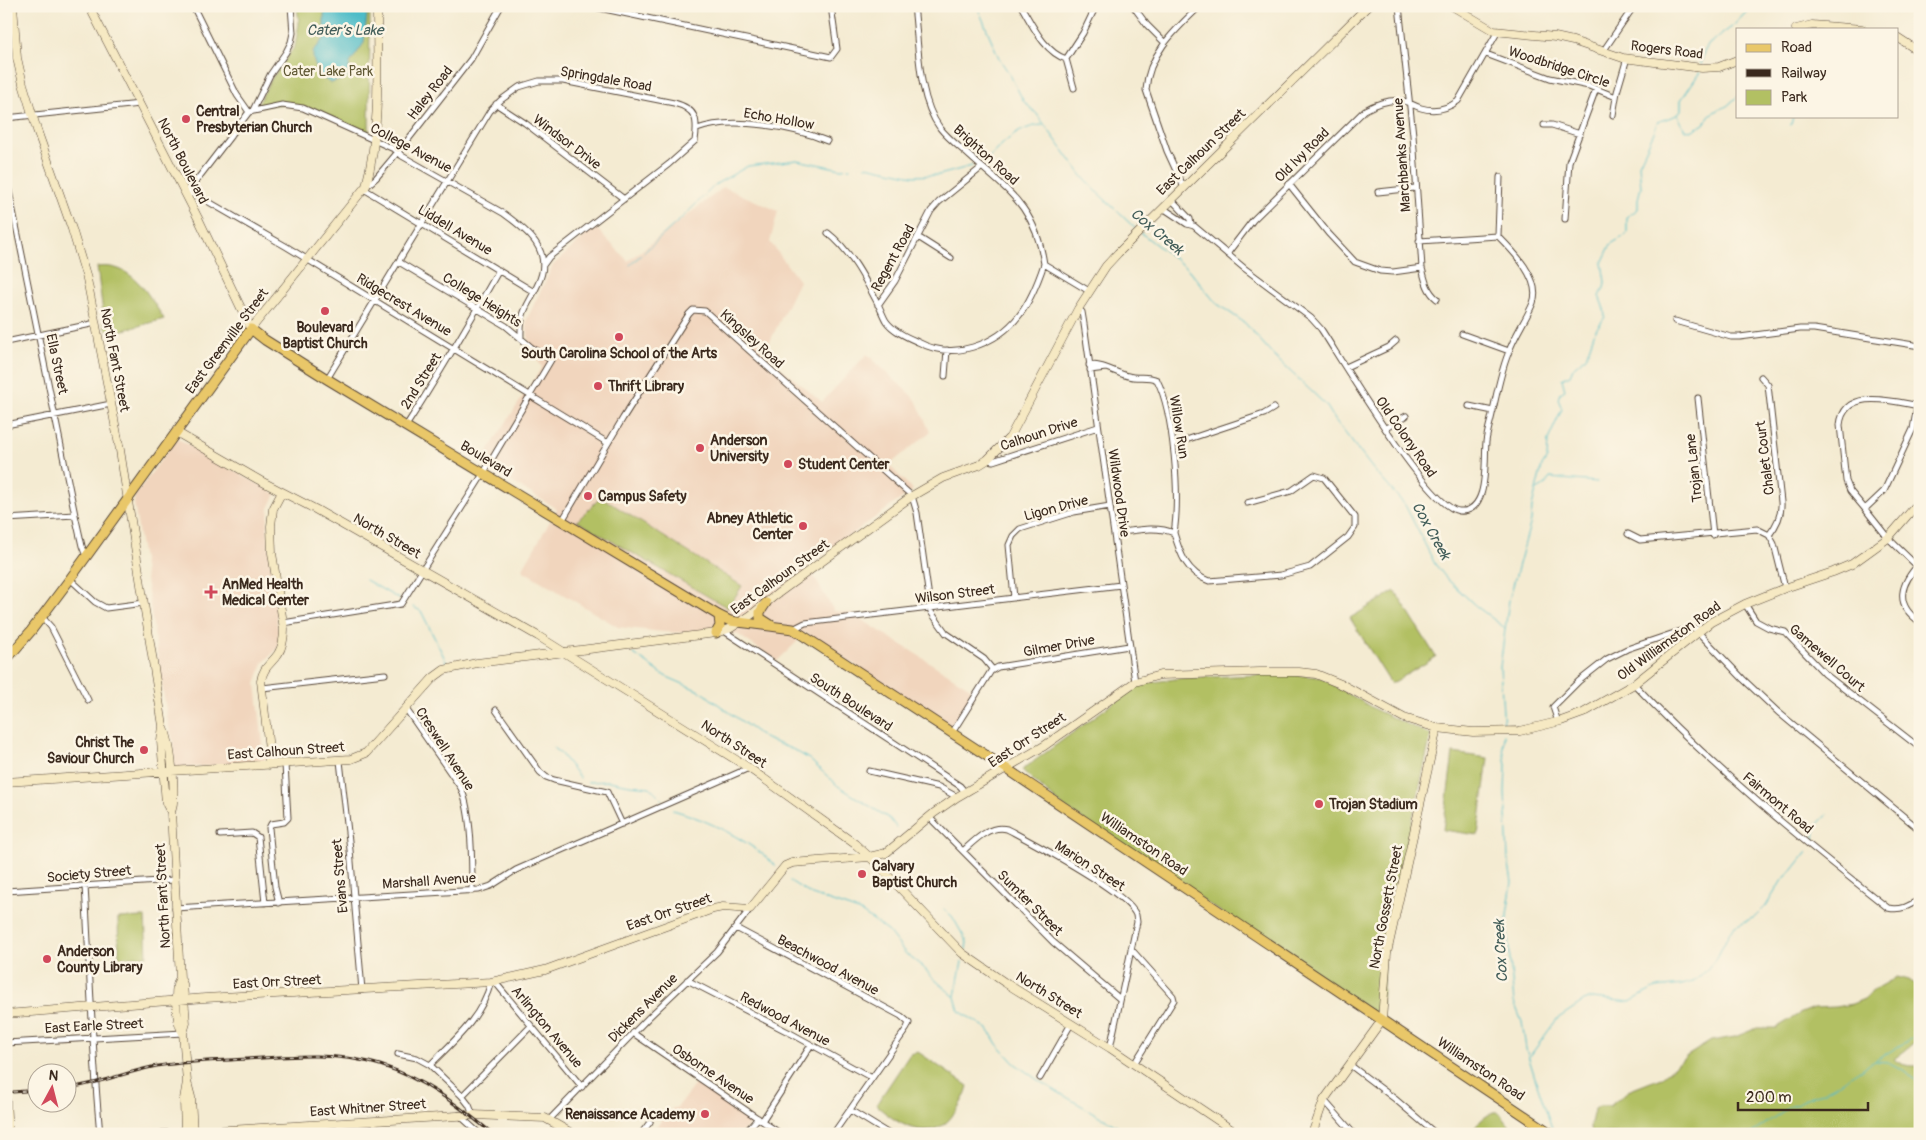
<svg xmlns="http://www.w3.org/2000/svg" width="1926" height="1140" viewBox="0 0 1926 1140" font-family="Pangolin,sans-serif">
<style>
.built{fill:#f1d5bd}
.green{fill:#b2c063;stroke:#767540}
.water{fill:#4ebcc7;stroke:#447372}
.lines{fill:none;stroke-linecap:round;stroke-linejoin:round}
.stream{stroke:#4ebcc7;stroke-width:1}
.street-casing{stroke:#574739;stroke-width:7}
.secondary-casing{stroke:#574739;stroke-width:9}
.primary-casing{stroke:#574739;stroke-width:11}
.street{stroke:#fff;stroke-width:5}
.secondary{stroke:#f6e9c3;stroke-width:8}
.primary{stroke:#e9c769;stroke-width:9}
.rail-casing{stroke:#3b2a1e;stroke-width:3}
.rail{stroke:#fcf5e5;stroke-width:1;stroke-dasharray:4;stroke-linecap:butt}
.poi-dot{fill:#d1495b;stroke:#fcf5e5;stroke-width:2}
.labels{text-anchor:middle;dominant-baseline:central;stroke-width:5;stroke-linejoin:round;paint-order:stroke}
.street-label{font-size:14px;fill:#3b2a1e;stroke:#fcf5e5}
.park-label{font-size:14px;fill:#5f5733;stroke:#fcf5e5}
.poi-label{font-size:14px;font-weight:bold;fill:#3b2a1e;stroke:#fcf5e5;text-anchor:start}
.water-label{font-size:15px;font-style:italic;fill:#425d59;stroke:#fcf5e5}
</style>
<rect width="100%" height="100%" fill="#fcf5e5"/>
<filter id="ink" filterUnits="userSpaceOnUse"><feTurbulence type="fractalNoise" baseFrequency=".02" numOctaves="2"/><feDisplacementMap in="SourceGraphic" scale="10" xChannelSelector="R" yChannelSelector="G"/><feConvolveMatrix kernelMatrix="1 2 1 2 8 2 1 2 1" color-interpolation-filters="sRGB"/></filter>
<filter id="wash" filterUnits="userSpaceOnUse"><feTurbulence type="fractalNoise" baseFrequency=".0096" numOctaves="4" result="noise"/><feDisplacementMap in="SourceGraphic" scale="20" xChannelSelector="R" yChannelSelector="G"/><feGaussianBlur stdDeviation="1.12" result="paint"/><feColorMatrix in="noise" values="0 0 0 0 0 0 0 0 0 0 0 0 0 0 0 0 0 1.4 0 .05"/><feComposite in="paint" operator="in"/></filter>
<g filter="url(#wash)">
<rect width="100%" height="100%" fill="#f4ebd2"/>
<!-- built -->
<path class="built" d="M724 187 778 211 770 242 799 281 764 354 822 402 867 354 916 400 930 432 889 465 913 490 808 566 834 611 851 613 975 691 951 728 806 633 777 661 737 634 663 632 618 627 522 570 557 509 480 463 542 367 530 350 526 321 553 265 595 227 628 261Z
M178 439 276 494 269 508 267 526 279 641 277 649 263 663 256 684 265 762 175 768 173 740 168 722 134 502 135 496 175 440Z
M696 1083 753 1121 740 1134H650L673 1108H677Z"/>
<!-- green -->
<path class="green" d="M297 6H370L369 134C332 118 302 98 260 107L258 104 270 81 295 46 299 23Z
M97 267C132 262 148 294 164 319L113 333 105 328Z
M601 497 742 586 728 608 577 521Z
M1395 591 1436 657 1391 684 1350 618Z
M1282 674 1320 677 1376 710 1431 735 1384 949 1382 1020 1061 805 1022 770 1139 684 1182 678Z
M1453 753 1488 758 1478 835 1443 830Z
M145 917 147 956 119 957 118 918Z
M1897 977 1909 980 1920 988V1039L1894 1059C1901 1066 1910 1066 1920 1066V1134L1591 1133 1590 1127 1594 1110 1599 1106H1610L1628 1091 1661 1078 1687 1056 1711 1041 1735 1037 1757 1028H1776L1799 1014 1814 1008 1835 1007 1852 1004 1864 999 1874 990Z
M918 1052 968 1086C966 1095 961 1103 956 1111 952 1116 948 1122 943 1125 920 1139 892 1120 876 1105L910 1054Z
M1493 1112H1499L1508 1124 1518 1134H1472C1476 1123 1483 1118 1493 1112Z"/>
<!-- water -->
<path class="water" d="M328 6H368L364 43 350 63 347 78 331 83 319 76 313 59V52L324 38V14Z"/>
<g class="lines">
<!-- stream -->
<path class="stream" d="M977 6 999 58 1010 75 1024 102 1036 113 1082 176 1099 194 1136 229
M1701 64 1704 52 1709 44 1733 26 1752 6
M1678 116 1685 130 1691 131 1704 124 1712 113 1727 106 1737 97
M1791 125 1793 116
M984 163C1000 146 1017 126 1043 125
M866 166 913 176 939 175 972 166
M1141 233 1188 269 1216 303 1245 323 1276 358 1326 405 1335 420 1373 469 1405 505 1435 564 1447 579 1476 606 1505 628
M630 265 684 216 716 184 748 166 797 160 841 169 850 168
M1537 490 1544 486 1550 478 1597 482
M366 580 399 599
M413 607 421 611 447 663
M634 654 665 676 704 693 711 699 766 739 794 750 809 759 838 786 890 819 896 827
M1504 728 1500 667 1509 600 1531 521 1532 507 1542 466 1547 458 1548 440 1562 409 1558 399 1560 393 1565 390 1562 379 1570 375 1573 368 1586 357 1595 331 1605 317 1604 309 1599 296 1604 288 1605 282 1602 263 1611 244 1626 235 1627 231V217L1638 209V199L1641 187 1639 164 1655 130 1657 122 1677 115 1681 110V100L1700 72
M1504 735 1503 748 1506 765 1505 792 1508 859 1512 882 1507 915V928L1514 1002 1522 1022 1526 1049 1536 1081 1553 1131
M553 748 560 753 580 778
M588 782 609 781 630 785 650 787 663 800
M673 810C706 819 751 841 776 866
M1814 841C1814 828 1817 823 1827 815
M790 881 812 895 859 911 888 931 906 954 923 967 933 978 955 997 959 1011 988 1029 997 1044 1014 1063 1039 1081 1130 1134
M944 910 952 916 967 942 966 949
M955 996 962 962
M1530 1056 1557 1019 1584 1001 1592 998 1630 1002 1655 988 1682 985 1692 982 1701 976 1717 958 1729 933 1735 926 1755 917 1766 906 1782 880 1792 871 1807 852
M1875 1061 1888 1062 1907 1072 1920 1085
M1751 1134 1789 1107 1831 1088 1920 1033"/>
</g>
</g>
<g filter="url(#ink)">
<g class="lines">
<defs>
<path id="street" d="M193 6 237 95 249 112
M590 6 831 57 837 49 831 6
M914 6C919 44 917 97 940 128 947 137 957 145 965 152 1006 190 1035 204 1044 264L1089 291
M1021 6C1032 24 1044 52 1066 59
M1133 6 1147 25 1165 43
M1399 6 1413 135 1422 268C1425 280 1427 291 1437 299
M1604 50 1634 6
M1486 54 1550 78 1589 86 1616 97
M1074 88 1066 59 1083 33 1096 6
M496 104 525 123 624 199
M253 110 270 75 286 52 291 42 293 33 291 6
M249 112 282 105 303 108 396 150 402 156 503 213C528 231 554 251 538 284 528 307 520 309 521 338
M1613 115 1617 92 1627 58
M6 118 140 104
M1544 125H1552L1580 134
M697 129C731 116 794 127 827 141
M6 176 75 515 82 546 86 556
M1289 184 1328 233 1355 262 1380 271 1393 272 1422 268
M367 186 376 178 407 141 471 59 501 6
M1184 188 1167 151 1146 90C1148 54 1176 29 1200 6
M364 189 534 292
M1378 192 1415 188
M186 194H195L287 247 608 443
M186 194 249 112
M1171 199 1190 219 1191 225
M1163 208 1187 224 1194 226 1244 268 1311 318 1321 329C1342 361 1428 507 1459 511 1490 514 1484 460 1486 442 1487 434 1489 427 1491 419 1496 398 1500 374 1508 354 1514 336 1526 320 1533 303 1542 280 1513 251 1498 236L1419 241
M1565 219 1569 162 1596 89
M828 233C850 250 865 279 878 304 881 310 883 316 886 321 893 331 907 337 918 342 935 351 954 353 973 347 1015 334 1031 303 1044 264
M1498 236 1500 177
M918 237 951 258
M1227 254 1253 220 1365 110C1376 104 1389 99 1403 101 1409 102 1414 106 1421 108 1435 112 1447 109 1458 101L1498 31
M878 305 895 281 931 211 939 202 981 168
M1078 309 1082 312 1084 324 1135 682
M1675 321 1731 337H1740L1800 329H1814L1920 346
M1462 334 1509 351
M6 342 96 323
M1089 365C1106 364 1117 375 1133 377 1142 378 1149 376 1157 380 1174 413 1180 496 1174 533
M1346 367 1389 347 1396 341
M1090 370 1106 368
M945 376 947 350
M1761 377 1768 385 1781 502C1782 515 1777 525 1769 535
M327 379 490 111 501 100 519 87 539 81H563L674 103C697 109 698 120 695 141L669 164 549 257 544 264
M1698 398 1713 535
M1469 406 1493 411
M1917 406 1913 429 1884 491 1865 509 1850 491 1846 481 1840 425C1844 386 1895 402 1920 406
M6 425 111 404
M406 426C439 375 469 323 499 270
M1386 428 1406 416
M1174 444 1264 414 1274 408
M987 460 993 461 1098 427
M1865 509 1888 538 1917 566
M6 519 75 515
M562 521 623 418 689 314 693 310 705 311 912 496 917 513 931 612 946 633 984 659 993 670
M1114 533C1133 531 1156 525 1174 533 1180 554 1187 573 1209 581L1281 575 1310 567 1348 537 1355 527V517L1324 478 1314 475 1291 491 1247 503
M1628 534 1640 540 1757 529 1769 535 1774 544 1785 588
M1920 563C1901 583 1893 604 1920 622
M70 579 95 602 106 608 144 603
M1014 598 1009 545 1013 536 1020 529 1074 512 1110 506
M1745 604 1756 621 1769 628 1785 632 1825 674 1920 748
M42 617 51 627 88 700
M283 623 401 604 483 474 551 360 531 347 506 326 399 262
M793 629 805 623 1121 585
M724 631 960 786 965 792
M1698 632 1743 679 1778 712 1920 830
M1634 684C1711 766 1799 838 1888 908 1901 911 1909 906 1920 899
M262 688 385 674
M406 709 461 788C472 813 472 863 472 891
M496 710 540 772 546 777 554 780 607 792 622 824
M1558 722 1553 707 1579 681 1607 659 1627 649 1686 629 1693 628 1702 630
M952 733 991 671 998 667 1129 646
M340 761 350 850 362 990
M869 771 939 787 957 797
M929 817 1053 942 1120 999
M220 835 252 833 258 837 265 903
M963 851C975 840 989 825 1007 829 1033 843 1126 891 1136 915 1136 916 1137 921 1137 922L1110 1048
M85 886C90 969 92 1051 100 1134
M6 891 174 880
M279 903 275 887 269 828 271 824 284 822 288 818 285 764
M175 908 479 890 491 886 516 870 749 768
M736 928 901 1016 909 1023 907 1028 833 1134
M1131 949 1173 996 1174 1000 1134 1064
M687 980 792 1034 872 1078
M495 982 582 1087
M633 1033 781 1134
M6 1043 183 1033
M398 1054 417 1058 430 1065 462 1096 469 1105 473 1115
M430 1065C455 1040 482 1017 491 982
M1350 1065 1395 1099 1436 1134
M1040 1078 1071 1024
M462 1096 531 1026
M1324 1100 1354 1134
M850 1110 889 1134
M459 1115 480 1134
M549 1120 649 1017 717 952 750 909
M762 1121 811 1045
M641 1134 650 1122
M744 1134 758 1118"/>
<path id="secondary" d="M13 6 17 58 23 84 37 130 72 229 87 279 120 450 163 726C171 741 177 797 171 812L180 978 183 984 186 1023 183 1033 187 1082 191 1097 193 1134
M89 6 199 220 251 329 366 186C381 129 377 65 377 6
M1452 6 1494 31 1555 37 1573 41 1623 58 1702 68 1719 67 1737 60
M1796 29 1812 25 1862 29
M1897 37 1920 52
M176 432 259 480 315 509 538 636 749 768 855 844 874 861 962 953 1004 982 1110 1048 1238 1134
M163 726 161 741 166 803 171 812
M269 765V749L261 681C263 667 271 664 278 654 283 646 284 638 284 629L272 553 271 526 273 509 282 492
M6 782 351 759 366 753 433 678 444 670 477 663 716 633 731 628 751 615 777 594 912 496 943 478 979 465 987 460 1010 437 1078 309 1106 266 1118 253 1368 6
M180 978C173 987 176 1023 183 1033
M6 1014 205 998 491 982 545 970 713 909 723 907 750 909 785 866 792 863 869 857 886 853 934 813 957 797 1044 746 1135 682 1160 675 1260 672H1299L1316 674 1343 685 1404 718 1437 728 1473 732 1520 731 1561 721 1583 713 1634 684 1711 622 1745 604 1785 588 1833 572 1852 564 1888 538 1920 501
M6 1100 8 1134
M162 1134 473 1115 545 1118 573 1134
M185 1134 184 1099 187 1082
M1312 1134 1324 1100 1382 1020 1387 953 1437 728"/>
<path id="primary" d="M766 603 760 612V618L771 625
M716 633 720 626 719 616
M6 660 31 631 70 579 251 329 265 340 327 379 718 615 730 621 793 629 1007 769 1552 1134"/>
</defs>
<!-- street casing -->
<use href="#street" class="street-casing"/>
<!-- secondary casing -->
<use href="#secondary" class="secondary-casing"/>
<!-- primary casing -->
<use href="#primary" class="primary-casing"/>
<!-- street -->
<use href="#street" class="street"/>
<!-- secondary -->
<use href="#secondary" class="secondary"/>
<!-- primary -->
<use href="#primary" class="primary"/>
<defs>
<path id="rail" d="M68 1088C97 1084 124 1073 152 1067 183 1061 216 1061 247 1059 291 1056 337 1052 380 1065 423 1078 459 1106 493 1134
M13 1092 38 1090"/>
</defs>
<!-- rail casing -->
<use href="#rail" class="rail-casing"/>
<!-- rail -->
<use href="#rail" class="rail"/>
</g>
</g>
<!-- markers -->
<g class="poi-dot">
<circle cx="186" cy="119" r="5"/>
<circle cx="325" cy="311" r="5"/>
<circle cx="619" cy="337" r="5"/>
<circle cx="598" cy="386" r="5"/>
<circle cx="700" cy="448" r="5"/>
<circle cx="788" cy="464" r="5"/>
<circle cx="588" cy="496" r="5"/>
<circle cx="803" cy="526" r="5"/>
<path d="M208.5 584.5h5v5h5v5h-5v5h-5v-5h-5v-5h5z"/>
<circle cx="144" cy="750" r="5"/>
<circle cx="1319" cy="804" r="5"/>
<circle cx="862" cy="874" r="5"/>
<circle cx="47" cy="959" r="5"/>
<circle cx="705" cy="1114" r="5"/>
</g>
<g class="labels">
<!-- street labels -->
<g class="street-label">
<text transform="translate(1667 50) rotate(7)">Rogers Road</text>
<text transform="translate(1559 67) rotate(18)">Woodbridge Circle</text>
<text transform="translate(606 79) rotate(10)">Springdale Road</text>
<text transform="translate(430 93) rotate(-52)">Haley Road</text>
<text transform="translate(779 119) rotate(10)">Echo Hollow</text>
<text transform="translate(567 142) rotate(37)">Windsor Drive</text>
<text transform="translate(411 148) rotate(28)">College Avenue</text>
<text transform="translate(1201 152) rotate(-44)">East Calhoun Street</text>
<text transform="translate(986 155) rotate(42)">Brighton Road</text>
<text transform="translate(1302 155) rotate(-45)">Old Ivy Road</text>
<text transform="translate(1402 155) rotate(-94)">Marchbanks Avenue</text>
<text transform="translate(183 161) rotate(63)">North Boulevard</text>
<text transform="translate(455 230) rotate(31)">Liddell Avenue</text>
<text transform="translate(893 258) rotate(-61)">Regent Road</text>
<text transform="translate(482 300) rotate(32)">College Heights</text>
<text transform="translate(404 305) rotate(31)">Ridgecrest Avenue</text>
<text transform="translate(752 339) rotate(42)">Kingsley Road</text>
<text transform="translate(227 341) rotate(-53)">East Greenville Street</text>
<text transform="translate(115 360) rotate(79)">North Fant Street</text>
<text transform="translate(57 364) rotate(78)">Ella Street</text>
<text transform="translate(421 381) rotate(-58)">2nd Street</text>
<text transform="translate(1179 427) rotate(81)">Willow Run</text>
<text transform="translate(1039 434) rotate(-18)">Calhoun Drive</text>
<text transform="translate(1406 437) rotate(55)">Old Colony Road</text>
<text transform="translate(1765 458) rotate(-97)">Chalet Court</text>
<text transform="translate(486 459) rotate(31)">Boulevard</text>
<text transform="translate(1694 468) rotate(-96)">Trojan Lane</text>
<text transform="translate(1119 493) rotate(82)">Wildwood Drive</text>
<text transform="translate(1056 508) rotate(-15)">Ligon Drive</text>
<text transform="translate(387 536) rotate(30)">North Street</text>
<text transform="translate(780 577) rotate(-36)">East Calhoun Street</text>
<text transform="translate(955 594) rotate(-7)">Wilson Street</text>
<text transform="translate(1669 641) rotate(-36)">Old Williamston Road</text>
<text transform="translate(1059 646) rotate(-10)">Gilmer Drive</text>
<text transform="translate(1827 658) rotate(41)">Gamewell Court</text>
<text transform="translate(851 702) rotate(33)">South Boulevard</text>
<text transform="translate(1027 740) rotate(-33)">East Orr Street</text>
<text transform="translate(734 744) rotate(33)">North Street</text>
<text transform="translate(445 749) rotate(57)">Creswell Avenue</text>
<text transform="translate(286 751) rotate(-4)">East Calhoun Street</text>
<text transform="translate(1778 803) rotate(40)">Fairmont Road</text>
<text transform="translate(1144 844) rotate(34)">Williamston Road</text>
<text transform="translate(1090 866) rotate(33)">Marion Street</text>
<text transform="translate(89 874) rotate(-5)">Society Street</text>
<text transform="translate(340 876) rotate(-95)">Evans Street</text>
<text transform="translate(429 881) rotate(-4)">Marshall Avenue</text>
<text transform="translate(163 896) rotate(-93)">North Fant Street</text>
<text transform="translate(1030 903) rotate(45)">Sumter Street</text>
<text transform="translate(1386 907) rotate(-79)">North Gossett Street</text>
<text transform="translate(669 912) rotate(-19)">East Orr Street</text>
<text transform="translate(828 965) rotate(28)">Beachwood Avenue</text>
<text transform="translate(277 982) rotate(-3)">East Orr Street</text>
<text transform="translate(1049 995) rotate(32)">North Street</text>
<text transform="translate(643 1008) rotate(-45)">Dickens Avenue</text>
<text transform="translate(785 1019) rotate(28)">Redwood Avenue</text>
<text transform="translate(94 1026) rotate(-3)">East Earle Street</text>
<text transform="translate(547 1027) rotate(50)">Arlington Avenue</text>
<text transform="translate(1481 1069) rotate(34)">Williamston Road</text>
<text transform="translate(713 1074) rotate(34)">Osborne Avenue</text>
<text transform="translate(368 1108) rotate(-4)">East Whitner Street</text>
</g>
<!-- park labels -->
<g class="park-label">
<text x="328" y="71">Cater Lake Park</text>
</g>
<!-- poi labels -->
<g class="poi-label">
<text x="196" y="111">Central<tspan x="196" dy="16">Presbyterian Church</tspan></text>
<text x="325" y="327" text-anchor="middle">Boulevard<tspan x="325" dy="16">Baptist Church</tspan></text>
<text x="619" y="353" text-anchor="middle">South Carolina School of the Arts</text>
<text x="608" y="386">Thrift Library</text>
<text x="710" y="440">Anderson<tspan x="710" dy="16">University</tspan></text>
<text x="798" y="464">Student Center</text>
<text x="598" y="496">Campus Safety</text>
<text x="793" y="518" text-anchor="end">Abney Athletic<tspan x="793" dy="16">Center</tspan></text>
<text x="222" y="584">AnMed Health<tspan x="222" dy="16">Medical Center</tspan></text>
<text x="134" y="742" text-anchor="end">Christ The<tspan x="134" dy="16">Saviour Church</tspan></text>
<text x="1329" y="804">Trojan Stadium</text>
<text x="872" y="866">Calvary<tspan x="872" dy="16">Baptist Church</tspan></text>
<text x="57" y="951">Anderson<tspan x="57" dy="16">County Library</tspan></text>
<text x="695" y="1114" text-anchor="end">Renaissance Academy</text>
</g>
<!-- water labels -->
<g class="water-label">
<text x="345" y="30">Cater’s Lake</text>
<text transform="translate(1157 232) rotate(40)">Cox Creek</text>
<text transform="translate(1431 531) rotate(61)">Cox Creek</text>
<text transform="translate(1501 951) rotate(-93)">Cox Creek</text>
</g>
</g>
<!-- margin -->
<rect width="1926" height="1140" fill="none" stroke="#fcf5e5" stroke-width="25"/>
<!-- legend -->
<rect x="1736" y="28" width="162" height="90" fill="#fcf5e5" stroke="#afa495"/>
<rect x="1746" y="44" width="25" height="8" fill="#e9c769" stroke="#afa495"/>
<text x="1781" y="52" font-size="15" fill="#3b2a1e">Road</text>
<rect x="1746" y="69" width="25" height="8" fill="#3b2a1e" stroke="#afa495"/>
<text x="1781" y="78" font-size="15" fill="#3b2a1e">Railway</text>
<rect x="1746" y="90" width="25" height="15" fill="#b2c063" stroke="#afa495"/>
<text x="1781" y="102" font-size="15" fill="#3b2a1e">Park</text>
<!-- north arrow -->
<g transform="translate(52 1088) rotate(7)"><circle r="24" fill="#fcf5e5" stroke="#afa495"/>
<path d="M0-4L9 19L0 12L-9 19Z" fill="#d1495b"/>
<text y="-8" font-size="14" font-weight="bold" text-anchor="middle" fill="#3b2a1e">N</text>
</g>
<!-- scale -->
<path d="M1738 1102v8h130v-8" fill="none" stroke="#3b2a1e" stroke-width="2.5"/>
<text x="1746" y="1102" font-size="15" fill="#3b2a1e" stroke="#fcf5e5" stroke-width="4" paint-order="stroke">200 m</text>
</svg>
